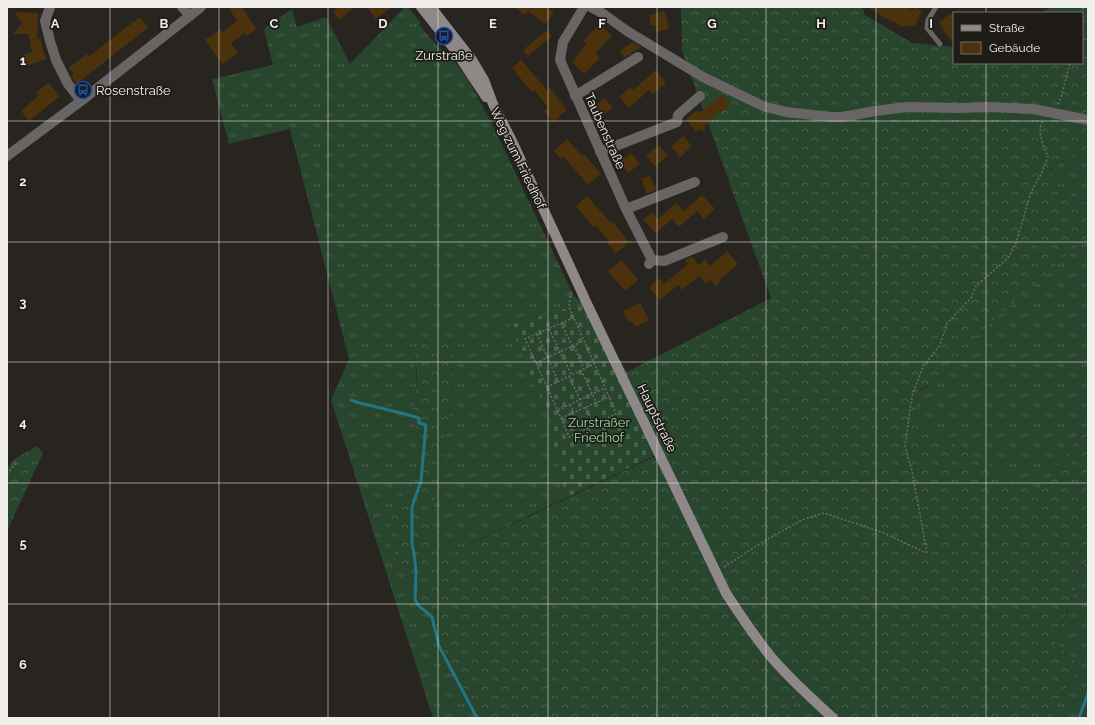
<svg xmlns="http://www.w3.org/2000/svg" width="1095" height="725" viewBox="0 0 1095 725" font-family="Raleway,sans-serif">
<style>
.grass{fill:url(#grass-tufts)}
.forest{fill:url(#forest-crowns)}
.cemetery{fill:url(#cemetery-stones)}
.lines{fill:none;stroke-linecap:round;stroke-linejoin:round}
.stream{stroke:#247583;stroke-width:3}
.building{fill:#4b320c}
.path{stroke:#6e6c67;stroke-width:1.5;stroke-dasharray:2 2;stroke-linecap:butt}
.lane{stroke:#686564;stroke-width:5}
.street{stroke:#686564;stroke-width:10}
.secondary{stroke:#8e8888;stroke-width:10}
.grid{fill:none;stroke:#f1efeb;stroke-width:1;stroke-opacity:0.55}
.labels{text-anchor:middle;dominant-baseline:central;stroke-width:3.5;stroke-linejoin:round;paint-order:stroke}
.poi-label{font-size:13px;fill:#f1efeb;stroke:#1f1b17}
.street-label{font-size:13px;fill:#f1efeb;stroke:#1f1b17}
.park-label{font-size:13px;fill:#95dba0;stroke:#1f1b17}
.grid-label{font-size:13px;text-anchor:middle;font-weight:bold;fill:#f1efeb;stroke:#1f1b17;stroke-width:3.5;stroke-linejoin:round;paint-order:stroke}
</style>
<defs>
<pattern id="grass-tufts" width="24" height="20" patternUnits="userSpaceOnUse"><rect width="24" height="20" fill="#28452d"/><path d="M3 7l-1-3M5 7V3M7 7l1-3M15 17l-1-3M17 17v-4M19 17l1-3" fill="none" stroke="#48604c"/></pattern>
<pattern id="forest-crowns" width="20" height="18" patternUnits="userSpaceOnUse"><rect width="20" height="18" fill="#28452d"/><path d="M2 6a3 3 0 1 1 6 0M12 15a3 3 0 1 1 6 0" fill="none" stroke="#48604c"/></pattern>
<pattern id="cemetery-stones" width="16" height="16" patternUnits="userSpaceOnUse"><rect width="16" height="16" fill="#28452d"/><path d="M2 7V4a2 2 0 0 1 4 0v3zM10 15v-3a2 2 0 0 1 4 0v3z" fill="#48604c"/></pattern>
</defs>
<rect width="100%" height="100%" fill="#282520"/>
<!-- grass -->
<path class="grass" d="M405 7H408L421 23 419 25 440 49 445 50 468 79 492 124 574 296 589 308 511 325 548 415 566 498 446 556 433 536 431 524 433 507 439 487 445 434 452 399 451 373 457 342 426 343 414 358C419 380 415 399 411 421L418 430 420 460 412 486 399 500 389 542 477 718H433L331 400 349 359 290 129 229 144 212 79 273 65 264 29 292 9 297 27 326 17 350 64Z
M1088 151V209L1083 201 1055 190 1048 173 1060 162Z
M1088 235V424L1037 496 916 420 918 392 942 377 994 319Z
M1088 556V718H1046L1080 667 1055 642Z
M800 688 833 718H784L793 704Z"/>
<!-- forest -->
<path class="forest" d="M685 7H862L865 15 912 43 954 47V63H1082V13H1041L1051 7H1088V151L1060 162 1048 173 1055 190 1083 201 1088 209V236L994 319 942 377 918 391 916 420 1037 496 1088 424V556L1055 642 1080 667 1046 718H833L800 688 793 704 784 718H477L389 542 392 516 399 500 412 486 420 460 418 430 411 421 416 390 417 372 414 358 415 347 426 343 444 342 448 338 457 342 451 373 452 399 445 434 439 487 433 507 431 524 433 536 446 556 660 454 627 372 771 298 682 51 681 9Z
M37 446 43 453 7 531V469L13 460Z"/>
<!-- cemetery -->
<path class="cemetery" d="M575 306 589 308 627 372 660 453 566 498 548 415 510 325Z"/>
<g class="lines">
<!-- stream -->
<path class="stream" d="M351 400 356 402 405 414 419 418V423L426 425 421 481 412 507V545L414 553 416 572 415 599 418 605 432 617 439 646 477 718
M1079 718 1088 693"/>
</g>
<!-- building -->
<path class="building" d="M228 7H242L256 29 247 36 245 33 231 43 238 53 222 64 205 40 221 29 223 32 237 21Z
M340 7H355L339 20 333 12Z
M367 7H392L376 19Z
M515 7H546L554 13 545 24 528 11 525 15Z
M868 7H908L912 10 915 7 922 11 918 17 920 18 915 25 903 27 893 21 892 22Z
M665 11 669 29 656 32 655 25 651 26 649 15Z
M954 11V44L943 30 944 29 939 22Z
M14 12 38 13 37 39H40L46 59 24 67 20 56 32 52 29 34H13L22 23Z
M140 17 148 28 76 84 71 76 74 74 69 68 87 54 89 56Z
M600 24 612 36 595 53 600 58 584 74 572 62 578 55 577 54 587 44 583 41Z
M547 30 552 36 528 56 523 50Z
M633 42 641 47 624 58 620 51Z
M521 60 547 90 549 87 567 110 553 122 544 111 548 107 534 90 532 92 512 68Z
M656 70 666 83 652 95 649 90 629 108 619 97 630 87 633 90Z
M48 83 60 96 29 121 21 111 38 96 36 93Z
M722 94 730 104 720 114 719 112 707 122 708 123 704 127 705 131 700 129 696 132 686 119 695 111 701 112Z
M604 98 613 107 601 117 593 108Z
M683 136 692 146 680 157 671 146Z
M567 139 582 156 584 154 601 174 588 185 564 157 561 159 554 151Z
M659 145 668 156 655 166 646 156Z
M631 153 640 164 628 173 619 162Z
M650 176 656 190 647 194 641 179Z
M702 195 715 209 704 219 697 211 679 227 672 219 656 233 643 220 652 212 658 219 676 203 684 211Z
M587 196 611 223 612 221 629 242 616 253 607 243 609 241 595 225 593 227 576 206Z
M727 251 738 264 720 279 722 280 716 286 711 280 706 284 699 276 682 290 678 285 660 300 649 287 659 278 664 284 688 264 685 260 686 259 692 257 699 265 705 260 710 266Z
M622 260 638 280 625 291 608 271Z
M640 303 649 320 635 327 632 321 629 322 623 311Z"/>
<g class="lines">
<!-- path -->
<path class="path" d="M1082 26 1083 7
M1058 104 1060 101 1070 63
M571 292 569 307 609 397 561 418 525 339 573 318
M561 323 572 346
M549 329 571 374
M537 334 558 381
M574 346 584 369
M536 363 583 341
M581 370 596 402
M569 376 580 400
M547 387 594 364
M570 405 574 412
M585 407 594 425
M558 410 605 388
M561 418 569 437 616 414 609 397
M7 474 16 463
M927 553 912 471 905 446 912 396 923 367 940 345 947 323 971 298 976 286 1008 258 1016 243 1031 192 1041 174 1048 157C1044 146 1035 130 1044 120
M724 567 764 541 802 520 824 513 884 533 926 553"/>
<!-- lane -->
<path class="lane" d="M936 7 928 20 927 28 940 44"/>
<!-- street -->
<path class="street" d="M50 7 45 21 50 41 56 60 68 84 81 101
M182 7 190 16
M584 7 563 42 560 60 626 209 652 260 649 264
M591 7 602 13 627 31 703 77 763 106 786 112 831 117H843L875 111 907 107 960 108 987 107 1033 109 1088 120
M575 96 638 57
M600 152 677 122 678 115 700 96
M7 156 81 101 201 7
M626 209 695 182
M652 260 664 261 723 237"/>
<!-- secondary -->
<path class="secondary" d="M421 7 455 50 486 97
M431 7 472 60 484 80 493 104 512 141 589 308 726 593C740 615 755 637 772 658 791 680 812 699 833 718"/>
</g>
<!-- grid -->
<path class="grid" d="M110 7V718M219 7V718M328 7V718M438 7V718M548 7V718M657 7V718M766 7V718M876 7V718M986 7V13M986 63V718M7 121H1088M7 242H1088M7 362H1088M7 483H1088M7 604H1088"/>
<!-- icons -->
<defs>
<symbol id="bus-ring" viewBox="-11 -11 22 22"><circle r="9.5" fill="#1f1b17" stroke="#1a4fb4" stroke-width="1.5"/><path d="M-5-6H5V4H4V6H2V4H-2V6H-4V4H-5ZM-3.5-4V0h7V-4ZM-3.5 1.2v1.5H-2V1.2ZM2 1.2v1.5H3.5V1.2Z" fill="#1a4fb4"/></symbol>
</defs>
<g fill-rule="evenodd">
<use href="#bus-ring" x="434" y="26" width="20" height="20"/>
<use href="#bus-ring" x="73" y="80" width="20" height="20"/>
</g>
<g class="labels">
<!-- poi labels -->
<g class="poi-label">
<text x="444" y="55">Zurstraße</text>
<text x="96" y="90" text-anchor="start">Rosenstraße</text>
</g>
<!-- street labels -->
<g class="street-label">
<text transform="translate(605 131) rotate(66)">Taubenstraße</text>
<text transform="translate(518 158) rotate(64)">Weg zum Friedhof</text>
<text transform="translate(657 418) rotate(64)">Hauptstraße</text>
</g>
<!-- park labels -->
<g class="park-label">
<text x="599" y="422">Zurstraßer<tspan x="599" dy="15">Friedhof</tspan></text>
</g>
</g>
<g class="grid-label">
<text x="55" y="28">A</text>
<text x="164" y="28">B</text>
<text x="274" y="28">C</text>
<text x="383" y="28">D</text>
<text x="493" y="28">E</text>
<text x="602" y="28">F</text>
<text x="712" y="28">G</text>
<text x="821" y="28">H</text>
<text x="931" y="28">I</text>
<text x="23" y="65">1</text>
<text x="23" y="186">2</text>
<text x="23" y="307">3</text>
<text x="23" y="427">4</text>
<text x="23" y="548">5</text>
<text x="23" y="669">6</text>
</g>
<!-- border -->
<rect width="1095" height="725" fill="none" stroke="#f1efeb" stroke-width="16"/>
<!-- legend -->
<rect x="953" y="12" width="130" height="52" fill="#1f1b17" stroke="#73706c"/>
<rect x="961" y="25" width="20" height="6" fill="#8e8888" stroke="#73706c"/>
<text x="989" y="32" font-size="12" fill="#f1efeb">Straße</text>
<rect x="961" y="42" width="20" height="12" fill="#4b320c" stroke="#73706c"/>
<text x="989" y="52" font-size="12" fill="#f1efeb">Gebäude</text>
</svg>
